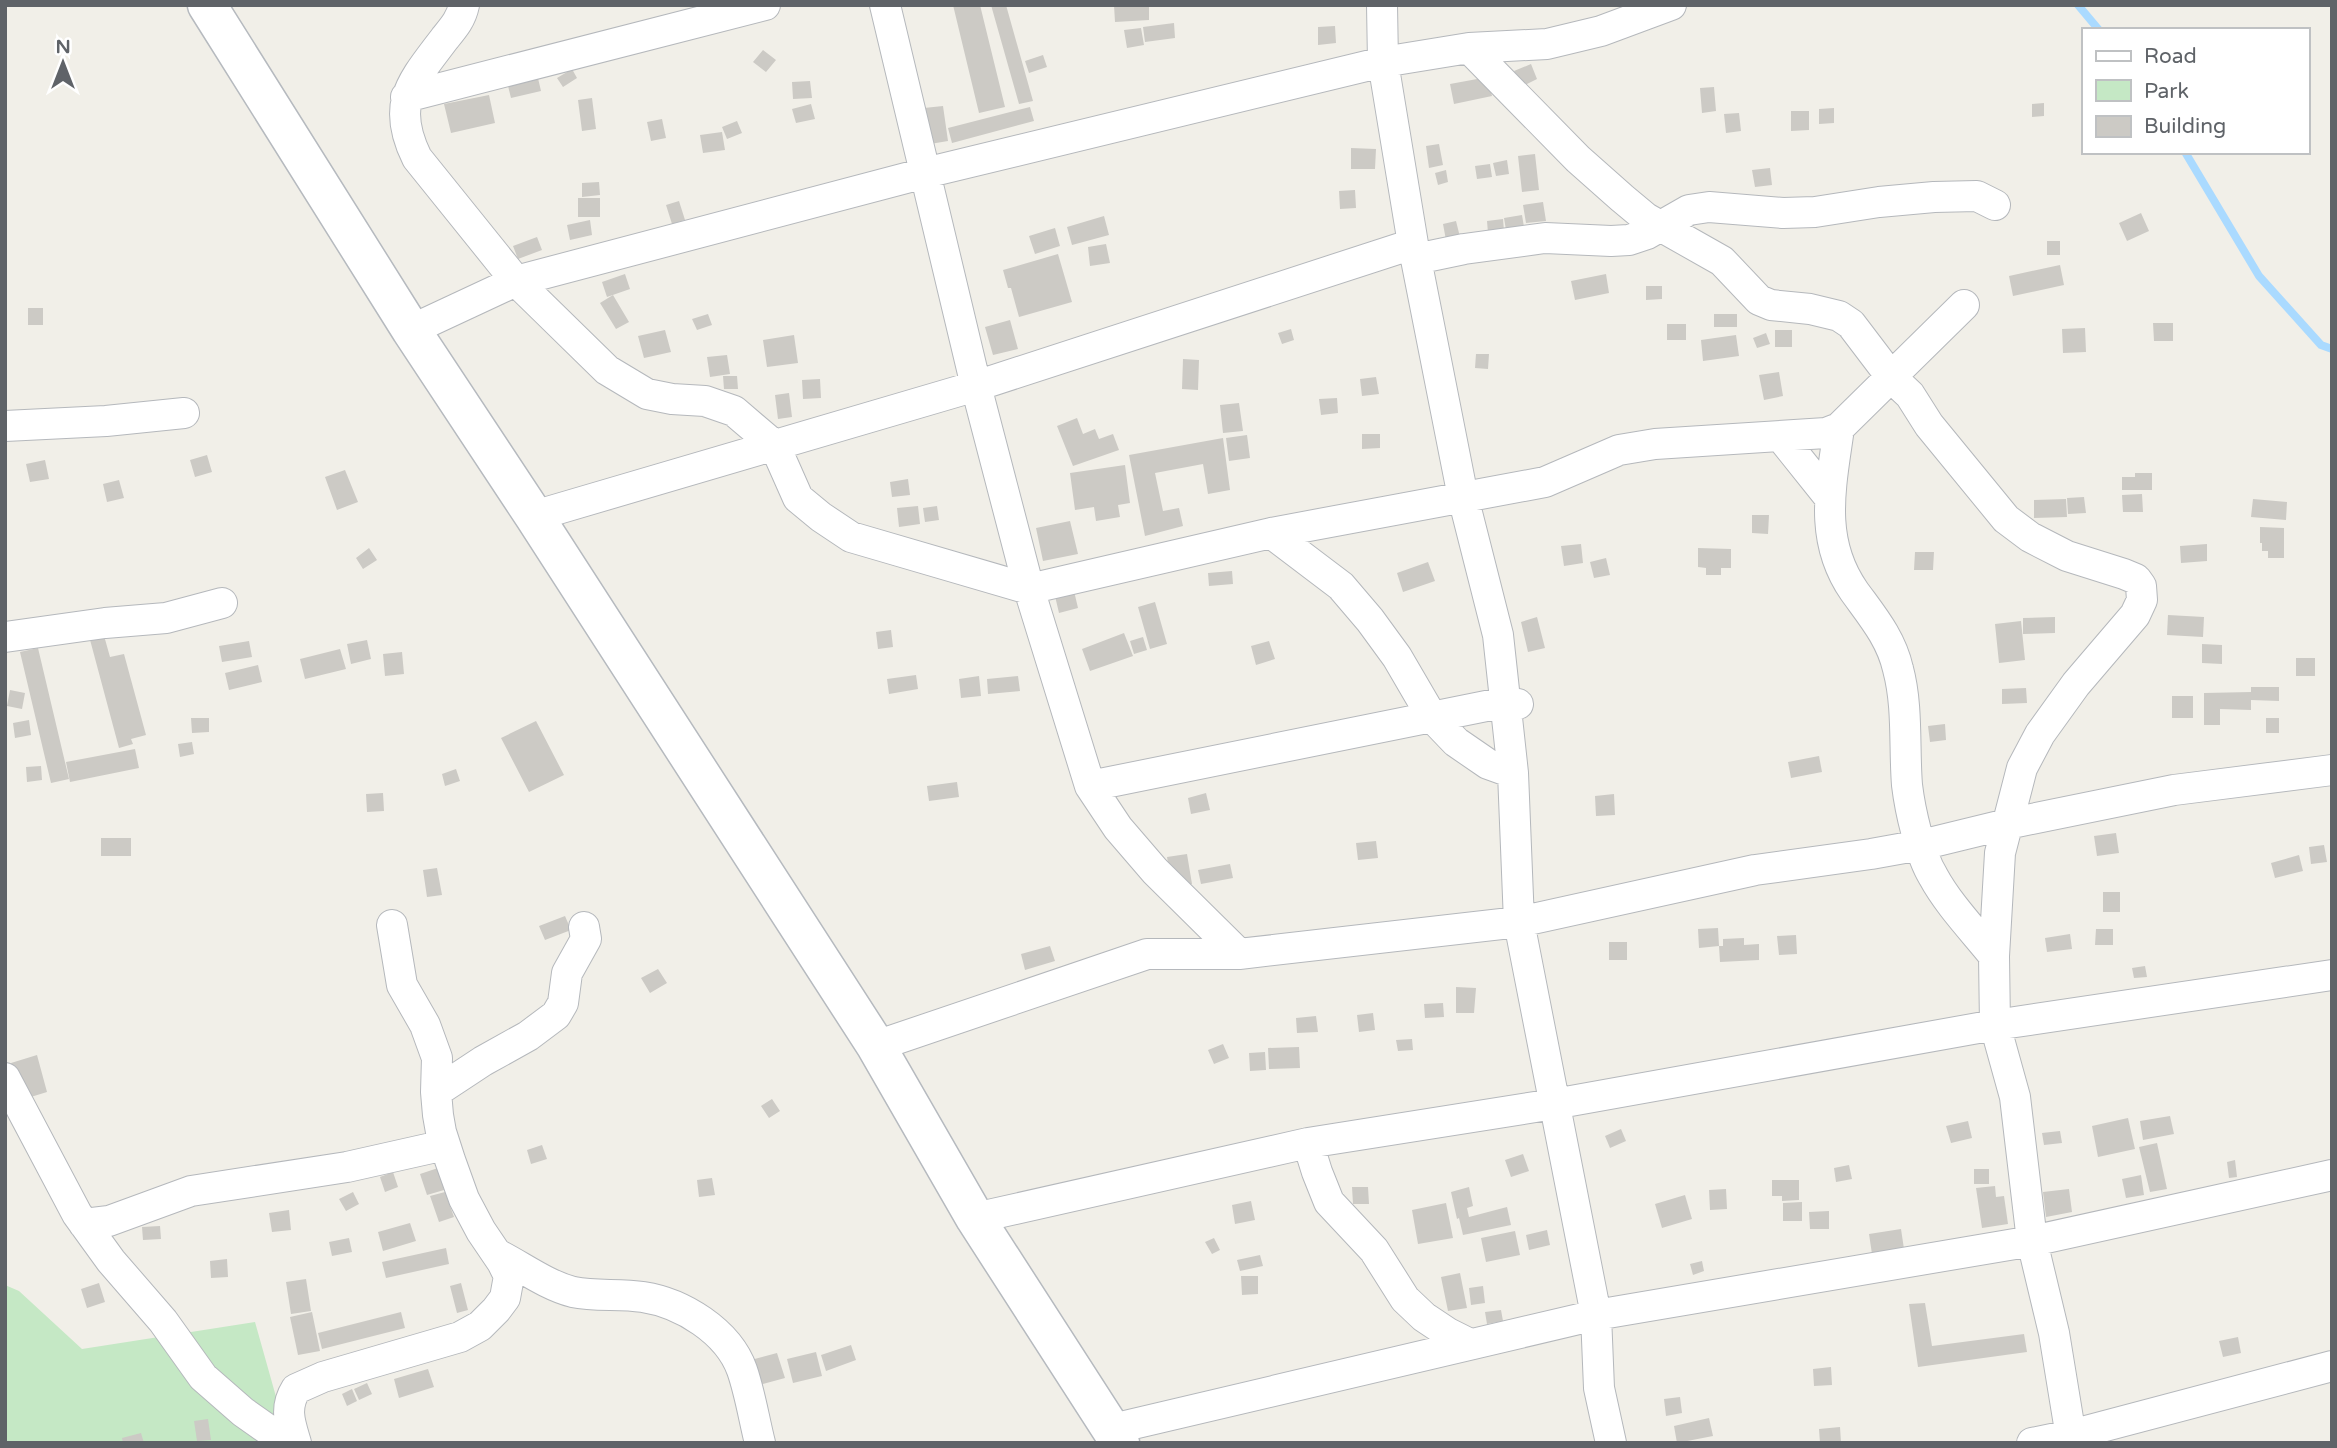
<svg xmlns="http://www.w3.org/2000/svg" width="2337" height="1448" viewBox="0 0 2337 1448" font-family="'Varela Round',sans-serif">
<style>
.green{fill:#c5e8c5}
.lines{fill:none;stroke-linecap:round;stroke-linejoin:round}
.stream{stroke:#aadaff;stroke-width:8}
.building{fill:#cccac5}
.street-casing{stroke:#b5b8bc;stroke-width:32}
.secondary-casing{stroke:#b6babf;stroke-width:41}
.street{stroke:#fff;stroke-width:30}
.secondary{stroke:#fff;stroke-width:38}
</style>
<rect width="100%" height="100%" fill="#f1efe8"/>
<!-- green -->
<path class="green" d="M5 1285 19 1291 82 1349 255 1322 289 1443H5Z"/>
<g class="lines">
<!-- stream -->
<path class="stream" d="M2078 5 2099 30
M2185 152 2259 276 2321 345 2332 349"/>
</g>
<!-- building -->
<path class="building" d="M953 5H980L1005 107 979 113Z
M991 5H1006L1033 101 1019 104Z
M1114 5H1149V20L1115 22Z
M1174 23 1175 38 1145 42 1143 27Z
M1335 26 1336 43 1318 45V27Z
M1141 28 1144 45 1127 48 1124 30Z
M763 50 776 60 766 72 753 62Z
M1043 55 1047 67 1029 73 1025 61Z
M1531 64 1537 79 1521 87 1514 71Z
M572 69 577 78 563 87 557 78Z
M537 74 541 91 511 98 507 82Z
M1488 77 1492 96 1454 104 1450 84Z
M810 81 812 98 793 99 792 82Z
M1714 87 1716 111 1702 113 1700 88Z
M489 95 495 123 451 133 444 104Z
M592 98 596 129 582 131 578 100Z
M2044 103V116L2032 117V104Z
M811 104 815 119 796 123 792 109Z
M943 106 948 141 930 144 924 108Z
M1030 107 1034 121 952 143 948 128Z
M1834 108V123L1819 124V109Z
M1791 111H1809V130L1791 131Z
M1739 113 1741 131 1726 133 1724 114Z
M662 119 666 138 651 141 647 122Z
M737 121 742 133 727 139 722 127Z
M722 132 725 150 703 153 700 135Z
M1439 144 1443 165 1429 168 1426 146Z
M1351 148 1376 149 1375 169H1351Z
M1535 154 1539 190 1522 192 1518 156Z
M1507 160 1509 174 1496 176 1493 163Z
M1490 164 1492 177 1477 179 1475 166Z
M1770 168 1772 185 1755 187 1752 170Z
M1446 170 1448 182 1438 185 1435 173Z
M599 182 600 195 582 197V183Z
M1355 190 1356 208 1340 209 1339 191Z
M578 198H600V217H578Z
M679 201 685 220 672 224 666 205Z
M1543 202 1546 221 1526 223 1523 205Z
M2141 213 2149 231 2127 241 2119 223Z
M1522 215 1524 227 1506 230 1504 218Z
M1104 216 1109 235 1072 245 1067 227Z
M1503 219 1504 231 1488 233 1487 221Z
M590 220 592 235 570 240 567 225Z
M1456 221 1460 237 1446 240 1443 224Z
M1055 228 1060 246 1035 254 1029 236Z
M537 237 542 250 518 259 513 246Z
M2047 241H2060V255H2047Z
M1106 244 1110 263 1090 266 1088 247Z
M1058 254 1072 302 1019 317 1011 288H1008L1003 270Z
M2060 265 2064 285 2013 296 2009 276Z
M625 274 630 289 607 297 602 282Z
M1606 274 1609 293 1575 300 1571 281Z
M1646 286H1662V299L1646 300Z
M613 295 629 322 616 329 600 303Z
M28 308H43V325H28Z
M708 314 712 325 697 330 692 319Z
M1714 314H1737V327H1714Z
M1010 320 1018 349 993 355 985 327Z
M2153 323H2173V341H2154Z
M1667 324H1686V340H1667Z
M2085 328 2086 352 2063 353 2062 329Z
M1291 329 1294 340 1282 344 1278 333Z
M665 330 671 352 644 358 638 336Z
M1775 330H1792V347H1775Z
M1766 333 1770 344 1757 348 1753 338Z
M794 335 798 363 767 367 763 340Z
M1736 335 1739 356 1703 361 1701 340Z
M1476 354H1489L1488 369 1475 368Z
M727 355 730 374 710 377 707 357Z
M1183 359 1199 360 1198 390 1182 389Z
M1779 372 1783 396 1764 400 1759 375Z
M723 376H737L738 389H724Z
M1376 377 1379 394 1362 396 1360 379Z
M820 379 821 398 803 399 802 380Z
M789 393 792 417 778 419 775 395Z
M1337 398 1338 413 1321 415 1319 399Z
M1239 403 1243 431 1223 433 1220 405Z
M1077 418 1083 434 1095 429 1099 439 1113 434 1119 450 1073 466 1057 426Z
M1362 434H1380V448L1362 449Z
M1247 435 1250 458 1229 461 1226 438Z
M1223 438 1230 490 1208 494 1203 464 1155 473 1163 511 1179 508 1183 526 1145 536 1129 455Z
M207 455 212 472 195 477 190 460Z
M45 460 49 479 30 482 26 464Z
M1125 465 1130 503 1118 505 1120 517 1096 521 1094 507 1075 510 1070 473Z
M345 470 358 502 337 510 325 477Z
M2135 473H2152V490H2122V477H2135Z
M908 479 910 495 892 497 890 482Z
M119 480 124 498 107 502 103 484Z
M2142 494 2143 512H2123L2122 495Z
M2084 497 2086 513 2068 514 2067 498Z
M2066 499 2067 517 2034 518V500Z
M2253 499 2287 502 2286 520 2251 517Z
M918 506 920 524 899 527 897 508Z
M937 506 939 520 925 522 923 508Z
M1752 515H1769L1768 534 1752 533Z
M1070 521 1078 554 1043 561 1036 528Z
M2260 527 2284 528V558H2268V551H2262V543H2260Z
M1581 544 1583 563 1564 566 1561 546Z
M2207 544V561L2181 563 2180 546Z
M369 548 377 560 363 569 356 558Z
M1698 548 1731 549V568H1721V575H1706V568L1698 567Z
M1915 552H1934L1933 570H1914Z
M1606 558 1610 575 1594 578 1590 562Z
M1428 562 1435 581 1403 592 1397 573Z
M1232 571 1233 584 1209 586 1208 573Z
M1074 591 1078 608 1059 613 1055 596Z
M1155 602 1167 644 1150 649 1138 607Z
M2168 615 2204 617 2203 637 2167 635Z
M1537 617 1545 648 1528 652 1521 622Z
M2055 617V633L2023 634V618Z
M2021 621 2025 660 1999 663 1995 624Z
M891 630 893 647 878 649 876 632Z
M103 632 110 657 124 654 146 735 131 739 133 744 119 748 89 636Z
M1124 633 1133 656 1090 671 1082 649Z
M1143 637 1147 650 1134 654 1130 641Z
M367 640 371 659 351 664 347 644Z
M249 641 252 657 222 662 219 646Z
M1269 641 1275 659 1256 665 1251 646Z
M2202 644 2222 645V664L2202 663Z
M38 648 69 779 51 783 20 652Z
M340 649 346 669 305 679 300 659Z
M402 652 404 674 385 676 383 654Z
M2296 658H2315V676H2296Z
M258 665 262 682 229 690 225 673Z
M916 675 918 689 889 694 887 679Z
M979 676 981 696 961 698 959 679Z
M1018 676 1020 691 988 694 987 679Z
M2251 687H2279V701L2251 700V710L2220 709V725H2204V693L2251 692Z
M2026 688 2027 703 2002 704V689Z
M10 690 25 693 22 709 7 706Z
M2172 696H2193V718H2172Z
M191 718H209V732L192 733Z
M2266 718H2279V733H2266Z
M29 720 31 735 15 738 13 723Z
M536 721 564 775 529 792 501 738Z
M1945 724 1946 740 1930 742 1928 726Z
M192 742 194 754 180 757 178 744Z
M135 749 139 768 70 782 66 762Z
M1819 756 1822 772 1791 778 1788 762Z
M41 766 42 780 27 782 26 767Z
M456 769 460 781 445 786 442 774Z
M957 782 959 797 929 801 927 786Z
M383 793 384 811 367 812 366 794Z
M1206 793 1210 810 1191 814 1188 798Z
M1614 794 1615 815 1596 816 1595 796Z
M2116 833 2119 853 2097 856 2094 836Z
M101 838H131V856H101Z
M1376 841 1378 858 1358 860 1356 843Z
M2324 845 2327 862 2311 864 2309 847Z
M1187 854 1192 884 1172 887 1167 857Z
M2299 855 2303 871 2275 878 2271 863Z
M1230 864 1233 878 1201 884 1198 870Z
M437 868 442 895 427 897 423 870Z
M2103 892H2120V912H2103Z
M565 916 571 930 545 940 539 926Z
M1718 928 1719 946 1699 948 1698 929Z
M2096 929H2113V945H2095Z
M2070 934 2072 949 2047 952 2045 938Z
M1796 935 1797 954 1779 955 1777 936Z
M1744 938V945L1759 944V960L1720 962 1719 946H1723V939Z
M1609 942H1627V960H1609Z
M1050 946 1055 961 1025 970 1021 954Z
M2145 966 2147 977 2134 978 2132 968Z
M658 969 667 983 650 993 641 978Z
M1456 987 1476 988 1474 1013H1456Z
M1443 1003 1444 1017 1425 1018 1424 1004Z
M1373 1013 1375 1030 1359 1032 1357 1015Z
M1316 1016 1318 1032 1297 1033 1296 1018Z
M1412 1039 1413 1050 1398 1051 1396 1040Z
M1223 1044 1229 1058 1214 1064 1208 1050Z
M1299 1047 1300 1068 1269 1069 1268 1048Z
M1265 1052 1266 1070 1250 1071 1249 1053Z
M37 1055 47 1092 21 1100 11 1063Z
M772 1099 780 1111 769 1118 761 1106Z
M2170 1116 2174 1134 2143 1140 2140 1121Z
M2128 1118 2135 1149 2098 1157 2092 1126Z
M1968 1121 1972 1138 1951 1143 1946 1126Z
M1621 1129 1626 1141 1610 1148 1605 1136Z
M2060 1131 2062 1143 2044 1145 2042 1133Z
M2157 1143 2167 1189 2150 1192 2139 1147Z
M542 1145 547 1159 531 1164 527 1150Z
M1523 1154 1529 1171 1511 1177 1505 1160Z
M2235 1160 2237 1177 2229 1178 2227 1162Z
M1849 1165 1852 1179 1836 1182 1834 1168Z
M438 1168 444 1190 427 1195 420 1174Z
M1974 1169H1989V1184H1974Z
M393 1172 398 1187 385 1192 380 1177Z
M2141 1175 2144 1195 2126 1198 2122 1179Z
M712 1178 715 1195 699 1197 697 1180Z
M1772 1180H1799V1200L1782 1201V1196H1772Z
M1995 1186 1996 1197 2004 1196 2008 1224 1982 1228 1976 1188Z
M1352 1187H1368L1369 1204H1353Z
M1469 1187 1473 1206 1467 1208 1469 1217 1507 1207 1511 1225 1463 1235 1459 1218 1457 1219 1451 1192Z
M1726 1189 1727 1209 1710 1210 1709 1190Z
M2069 1189 2072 1212 2046 1217 2043 1192Z
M353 1192 359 1204 346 1211 339 1199Z
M445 1192 454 1217 439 1222 430 1196Z
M1685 1195 1692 1219 1662 1228 1655 1204Z
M1251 1201 1255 1220 1235 1224 1232 1205Z
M1802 1202V1221H1783V1203Z
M1446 1203 1453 1238 1418 1244 1412 1210Z
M289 1210 291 1230 272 1232 269 1213Z
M1829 1211V1229H1810L1809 1212Z
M410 1223 416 1241 383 1251 378 1232Z
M160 1226 161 1239 143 1240 142 1227Z
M1901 1229 1904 1249 1872 1254 1869 1234Z
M1547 1230 1550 1245 1529 1250 1526 1235Z
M1515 1231 1520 1255 1486 1262 1481 1238Z
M349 1238 352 1252 332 1256 329 1242Z
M1214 1238 1220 1250 1212 1254 1205 1242Z
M446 1248 449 1264 386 1278 382 1262Z
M1260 1255 1263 1266 1240 1271 1237 1260Z
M227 1259 228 1277 211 1278 210 1261Z
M1702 1261 1704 1271 1693 1275 1690 1264Z
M1460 1273 1467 1308 1448 1311 1441 1277Z
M1241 1276H1258V1294L1242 1295Z
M306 1279 311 1311 291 1314 286 1282Z
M99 1283 105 1302 87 1308 81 1289Z
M461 1283 468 1310 457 1313 450 1286Z
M1483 1286 1485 1303 1471 1305 1469 1288Z
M1925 1303 1932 1346 2024 1334 2027 1352 1918 1367 1909 1304Z
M1501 1310 1503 1321 1487 1324 1485 1312Z
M312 1312 320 1351 298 1355 290 1317Z
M401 1312 405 1328 322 1349 318 1333Z
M2238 1337 2241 1353 2223 1357 2219 1341Z
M851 1345 856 1360 826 1371 821 1355Z
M816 1352 822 1376 793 1383 787 1359Z
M777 1353 785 1378 755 1386 747 1361Z
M1831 1367 1832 1385 1814 1386 1813 1369Z
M428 1369 434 1387 399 1398 394 1379Z
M367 1383 372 1394 359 1400 354 1389Z
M352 1389 357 1401 347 1406 342 1394Z
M1680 1397 1682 1413 1666 1416 1664 1399Z
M1709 1418 1713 1436 1677 1443 1674 1426Z
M208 1419 211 1440 197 1441 194 1421Z
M1840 1427 1841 1443H1820L1819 1429Z
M141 1433 144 1443H123L122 1438Z"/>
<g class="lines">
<defs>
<path id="street" d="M464 5C461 19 454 27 445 38 412 82 390 103 417 158L516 281 607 370 647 394 672 399 705 401 734 411 775 446 798 498 821 517 851 537 1029 589 1271 533 1545 482 1619 450 1655 444 1826 433 1839 428 1964 305
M885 5 976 386 1029 589 1090 786 1118 828 1155 871 1239 954
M1469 48 1578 159 1622 198 1646 218 1722 261 1759 300 1771 305 1810 309 1839 316 1851 324 1892 378 1910 395 1929 425 2006 519 2030 537 2067 556 2124 574 2136 579 2141 586 2142 600 2135 615 2076 684 2040 734 2022 768 2000 853 1994 956 1995 1025 2015 1097 2032 1241 2054 1333 2072 1443
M406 97 765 5
M1416 259 1464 249 1545 238 1611 241 1629 240 1647 234 1689 210 1709 207 1783 213 1815 212 1879 202 1934 197 1977 196 1995 205
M411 330 516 281 925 173 1383 62 1382 5
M5 426 106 421 184 413
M1839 428C1831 486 1818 539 1854 591 1872 616 1891 638 1898 669 1908 706 1904 747 1907 785 1910 810 1920 855 1933 876 1948 904 1974 931 1994 956
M1781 437 1829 497
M534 516 976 386 1413 244
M1271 533 1341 586 1370 620 1397 657 1432 717 1456 742 1488 764 1513 773
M5 637 105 623 166 618 222 603
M1090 786 1506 702 1518 704
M876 1046 1147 954H1239L1519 922 1755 870 1871 854 1921 845 2007 824 2174 790 2332 770
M5 1078 77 1214 111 1261 163 1321 203 1377 243 1412 287 1443
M436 1092 483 1061 528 1036 556 1015 563 1003 567 973 586 939 584 927
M1308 1143 1317 1172 1329 1202 1374 1250 1405 1299 1424 1317 1448 1333 1470 1344
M975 1218 1308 1143 1554 1104 1995 1025 2332 975
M84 1224 109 1221 191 1191 347 1167 445 1145
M497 1254C521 1266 546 1285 573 1292 596 1297 620 1293 643 1297 682 1303 728 1331 742 1370 750 1393 754 1419 760 1443
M1112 1429 1596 1315 2032 1241 2332 1175
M296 1443C290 1423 284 1408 296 1389L323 1377 460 1337 480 1326 496 1310 505 1298 509 1276 502 1262 481 1231 464 1199 450 1160 441 1132 438 1115 436 1092 437 1058 425 1025 402 985 392 925
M1611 1443 1599 1388 1596 1315 1519 922 1513 773 1498 635 1463 497 1413 244 1383 62 1469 48 1547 44 1601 31 1671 5
M2032 1443 2071 1435 2332 1366"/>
<path id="secondary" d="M207 5 411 330 534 516 876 1046 975 1218 1120 1443"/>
</defs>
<!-- street casing -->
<use href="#street" class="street-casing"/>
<!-- secondary casing -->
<use href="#secondary" class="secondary-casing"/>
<!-- street -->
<use href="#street" class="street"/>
<!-- secondary -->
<use href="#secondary" class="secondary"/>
</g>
<!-- border -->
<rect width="2337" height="1448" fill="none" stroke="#5f6368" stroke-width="14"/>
<!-- legend -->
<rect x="2082" y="28" width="228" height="126" fill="#ffffff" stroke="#bfc1c3" stroke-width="2"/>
<rect x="2096" y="51" width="35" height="10" fill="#ffffff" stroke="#bfc1c3" stroke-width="2"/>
<text x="2144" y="63" font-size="21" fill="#5f6368">Road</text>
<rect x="2096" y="80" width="35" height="21" fill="#c5e8c5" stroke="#bfc1c3" stroke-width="2"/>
<text x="2144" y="98" font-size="21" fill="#5f6368">Park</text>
<rect x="2096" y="116" width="35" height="21" fill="#cccac5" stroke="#bfc1c3" stroke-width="2"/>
<text x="2144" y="133" font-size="21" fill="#5f6368">Building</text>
<!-- north arrow -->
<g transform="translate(63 63)" stroke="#ffffff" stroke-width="5" paint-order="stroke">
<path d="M0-5L12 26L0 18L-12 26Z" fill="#5f6368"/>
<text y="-10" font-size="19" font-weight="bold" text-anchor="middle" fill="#5f6368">N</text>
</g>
</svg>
